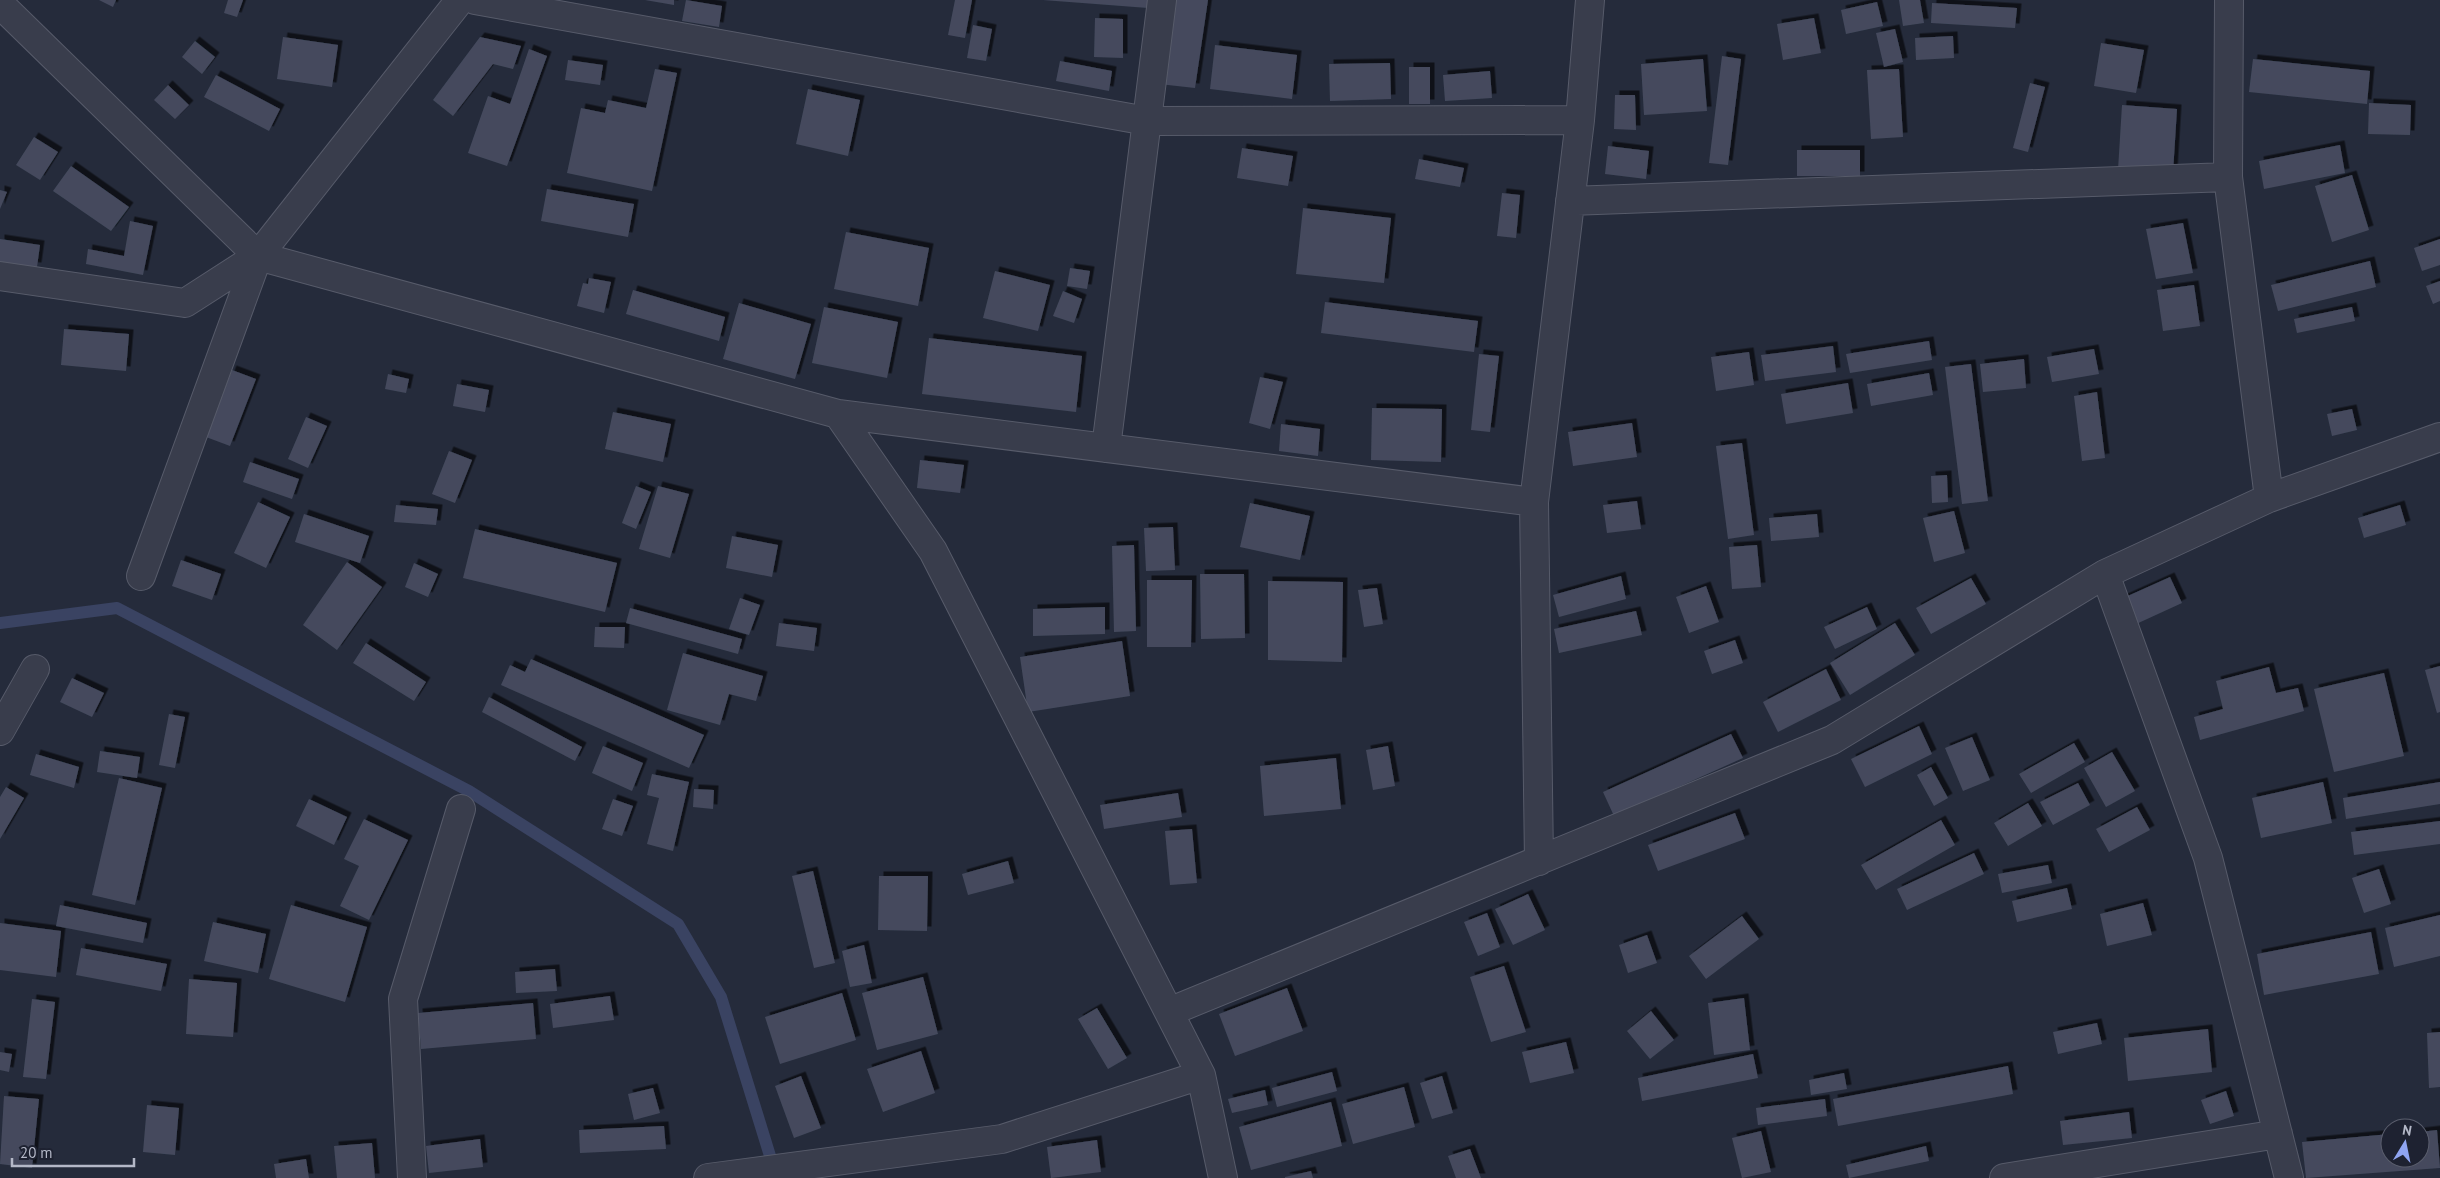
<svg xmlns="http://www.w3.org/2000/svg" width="2440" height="1178" viewBox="0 0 2440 1178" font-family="'PT Sans',sans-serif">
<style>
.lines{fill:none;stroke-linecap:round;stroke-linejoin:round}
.stream{stroke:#3a4362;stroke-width:12}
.building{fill:#444a5d;filter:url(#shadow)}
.minor-casing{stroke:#575b6a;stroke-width:30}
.minor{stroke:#393d4c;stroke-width:28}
</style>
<defs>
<filter id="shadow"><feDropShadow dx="4.5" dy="-4.5" stdDeviation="0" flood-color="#0009"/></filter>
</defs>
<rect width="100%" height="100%" fill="#252b3b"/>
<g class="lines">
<!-- stream -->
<path class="stream" d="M0 623 117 608 469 791 678 924 721 997 775 1172"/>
</g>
<!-- building -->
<path class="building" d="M99 0H116L113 7Z
M228 0H243L237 17 224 13Z
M645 0H674V5Z
M686 0 722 6 719 27 682 21Z
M955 0H972L965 38 948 35Z
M1043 0H1148V8Z
M1172 0H1208L1195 88 1159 84Z
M1899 0H1920L1924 23 1903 26Z
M1877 2 1883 26 1846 34 1841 10Z
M1932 3 2017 8 2015 28 1931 23Z
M1095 18 1123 19V58L1094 57Z
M1814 18 1821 53 1783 60 1777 24Z
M973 25 992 29 986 61 967 58Z
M1895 29 1903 62 1884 67 1876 33Z
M1953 36 1954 58 1916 60 1915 38Z
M283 37 338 45 332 87 277 79Z
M480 37 521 46 513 69 493 64 453 116 433 100Z
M195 41 215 57 202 74 182 57Z
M2101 43 2144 50 2136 93 2094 86Z
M1215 45 1297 55 1292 99 1210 89Z
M529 49 547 56 507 166 468 153 488 96 510 104Z
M1722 56 1741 59 1728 165 1709 163Z
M1703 59 1707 111 1644 115 1641 64Z
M2253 59 2370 71 2367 104 2249 92Z
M568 60 603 65 600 85 565 80Z
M1060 61 1112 71 1109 91 1056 81Z
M1390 63 1391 99 1330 101 1329 64Z
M1409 67H1430V104H1409Z
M655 69 677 73 652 191 567 173 581 108 605 113 608 100 646 108Z
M1899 69 1903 137 1871 139 1867 70Z
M1490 71 1492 98 1445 101 1443 75Z
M216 75 280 109 269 131 204 97Z
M2030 83 2045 87 2028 152 2013 148Z
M168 85 189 105 175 119 154 100Z
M808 89 860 100 848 156 796 144Z
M1615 95H1635L1636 130 1614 129Z
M2369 103 2411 105 2410 135 2368 134Z
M2122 105 2177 109 2173 173 2118 170Z
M34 137 58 152 40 180 16 165Z
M2340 145 2345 173 2264 189 2259 161Z
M1608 146 1649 151 1646 179 1605 174Z
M1242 148 1293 156 1288 186 1237 178Z
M1797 150H1860V176H1797Z
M1419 159 1464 168 1460 187 1415 179Z
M71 166 129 207 111 231 53 191Z
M2352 175 2369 230 2332 242 2315 186Z
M547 189 634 204 628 237 541 221Z
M0 190 7 192 0 209Z
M1502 193 1520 195 1516 238 1497 236Z
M1303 208 1391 218 1384 283 1296 274Z
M130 221 153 226 143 275 86 264 88 249 124 256Z
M2183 223 2193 273 2156 279 2146 229Z
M846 232 929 248 918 306 834 289Z
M0 239 40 245 37 267 0 263Z
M2440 239V265L2422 271 2414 248Z
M2370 261 2376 287 2278 311 2271 285Z
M1070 268 1090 271 1087 289 1067 286Z
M995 271 1050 285 1038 331 983 318Z
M589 278 611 282 604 313 577 306 583 283 588 284Z
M2440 281V301L2433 304 2426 286Z
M2194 285 2200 326 2163 331 2157 290Z
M633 290 725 317 719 341 626 314Z
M1063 291 1082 299 1074 323 1053 316Z
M1325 302 1478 321 1474 352 1321 333Z
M739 303 811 324 795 379 723 359Z
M824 307 898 322 887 378 812 363Z
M2352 307 2355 321 2297 333 2294 319Z
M64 329 129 334 126 371 61 365Z
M929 338 1082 356 1076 412 922 394Z
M1929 341 1932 360 1850 373 1846 354Z
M1833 346 1836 372 1765 381 1761 355Z
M2094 349 2099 374 2052 382 2047 357Z
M1749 352 1754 385 1716 391 1711 357Z
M1479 354 1499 356 1490 432 1471 430Z
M2024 359 2026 388 1983 392 1980 364Z
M1971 364 1988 501 1962 504 1945 367Z
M232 370 256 379 230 446 206 437Z
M1929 373 1933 395 1871 406 1867 384Z
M388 374 409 379 406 393 385 389Z
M1260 377 1283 382 1270 429 1249 423Z
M1848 383 1853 413 1786 424 1781 394Z
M457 384 489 390 485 412 453 406Z
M2097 392 2105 458 2082 461 2074 396Z
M1372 408 1442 409 1441 462 1371 460Z
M2352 409 2357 430 2332 436 2327 414Z
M613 412 671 424 663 462 605 449Z
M306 417 327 426 308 468 288 459Z
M1632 423 1637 457 1573 466 1568 432Z
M1281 424 1320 429 1318 456 1279 451Z
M1742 443 1754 535 1728 539 1716 446Z
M449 451 472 460 455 503 432 494Z
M920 460 964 465 960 493 917 488Z
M250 462 299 479 292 499 243 482Z
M1947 475 1948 502 1932 503 1931 476Z
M636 486 651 492 636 529 622 523Z
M658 486 689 494 670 558 639 549Z
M1637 501 1641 529 1607 533 1603 505Z
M258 502 290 517 266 568 234 553Z
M1250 503 1310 516 1300 560 1240 547Z
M396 505 438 509 436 525 394 522Z
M2400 505 2406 525 2364 538 2358 518Z
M1954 511 1965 553 1934 562 1923 518Z
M304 514 369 536 360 563 295 542Z
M1817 514 1819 537 1771 541 1769 518Z
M1173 527 1175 570 1146 571 1144 528Z
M475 529 617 563 605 612 463 578Z
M732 536 778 545 772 577 726 568Z
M1134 545 1136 631 1114 632 1112 546Z
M1757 545 1761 587 1732 589 1729 547Z
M181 560 221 574 212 600 172 586Z
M347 562 382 587 337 650 303 625Z
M414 563 438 574 428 597 405 587Z
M1200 574H1244L1245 638 1201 639Z
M1621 576 1626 599 1559 617 1553 595Z
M2170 577 2182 603 2134 625 2121 599Z
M1971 578 1986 604 1931 634 1916 608Z
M1147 580H1192L1191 647H1147Z
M1268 581 1343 582 1342 662 1268 660Z
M1706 586 1719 622 1689 633 1676 597Z
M1377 588 1383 624 1364 627 1358 590Z
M740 598 760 605 749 635 729 629Z
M1105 607V634L1033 636V609Z
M1867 607 1877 629 1835 649 1824 627Z
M630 608 742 639 738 654 626 623Z
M1636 611 1642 635 1559 653 1554 629Z
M779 623 817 628 814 651 776 646Z
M1895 623 1915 655 1850 695 1830 663Z
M595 627H625L624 648 594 647Z
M1735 640 1743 663 1712 674 1704 651Z
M1122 641 1130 696 1028 712 1020 657Z
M366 643 426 682 414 701 353 663Z
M683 653 763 676 756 701 729 694 720 725 667 710Z
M531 659 704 735 689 768 501 685 510 665 525 672Z
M2440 666V712L2437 713 2425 670Z
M2269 667 2276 693 2298 688 2304 711 2200 740 2194 717 2223 709 2216 681Z
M1826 669 1841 700 1778 732 1763 702Z
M2384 673 2404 756 2334 772 2314 689Z
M72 678 104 693 92 717 60 702Z
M489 697 582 747 575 761 482 712Z
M169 714 185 717 175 768 159 765Z
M1919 726 1932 754 1865 787 1851 759Z
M1731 734 1743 758 1614 816 1603 792Z
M1972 737 1990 780 1963 791 1945 748Z
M2074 743 2085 762 2031 793 2019 774Z
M603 746 643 763 632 791 592 773Z
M1388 746 1395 786 1373 790 1366 750Z
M100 751 140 757 137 778 97 772Z
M2112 752 2135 791 2106 807 2084 768Z
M36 754 79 767 74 788 30 775Z
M1336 758 1341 809 1264 816 1260 766Z
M1931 767 1948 798 1934 806 1917 775Z
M652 774 689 782 673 851 647 844 659 798 647 795Z
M119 778 162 788 135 905 92 895Z
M2323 782 2332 823 2261 838 2252 798Z
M2440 782V804L2346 819 2343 798Z
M2078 783 2090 805 2053 825 2040 802Z
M6 787 24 798 0 839V797Z
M694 789 714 790 713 809 693 807Z
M1178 793 1182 817 1104 829 1100 805Z
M309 799 347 817 334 845 296 826Z
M613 799 633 806 622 836 602 829Z
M2028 803 2042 826 2008 846 1994 823Z
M2137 807 2150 830 2109 852 2096 829Z
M1735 813 1745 839 1658 871 1648 845Z
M364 819 408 840 369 920 340 906 359 866 344 859Z
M1941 820 1955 845 1876 890 1861 865Z
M2440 821V844L2354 855 2351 832Z
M1192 829 1197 883 1170 885 1165 831Z
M1974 853 1984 874 1907 910 1897 889Z
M1008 861 1014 883 968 895 962 874Z
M2048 865 2052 883 2002 893 1998 874Z
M2379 869 2391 904 2364 913 2352 878Z
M813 871 835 963 814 968 792 876Z
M879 876H928L927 931 878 930Z
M2067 888 2072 909 2017 922 2012 901Z
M1528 894 1545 930 1513 945 1495 909Z
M2143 903 2152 935 2107 946 2100 914Z
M60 905 147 923 143 943 56 926Z
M291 905 367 927 345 1002 269 979Z
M1487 913 1500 947 1478 956 1464 922Z
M2440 915V956L2394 967 2385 928Z
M1742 916 1759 939 1706 979 1689 956Z
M213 922 266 934 258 973 204 961Z
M0 923 61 931 56 977 0 970Z
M2371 932 2379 974 2264 995 2257 954Z
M1647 935 1657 963 1628 973 1619 945Z
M864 945 872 983 850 987 842 951Z
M81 948 167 964 161 991 76 975Z
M1504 966 1526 1032 1491 1042 1470 977Z
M555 969 557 991 516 993 515 972Z
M923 977 938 1034 877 1050 862 993Z
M189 979 237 983 233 1037 186 1034Z
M1287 988 1303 1031 1235 1056 1219 1014Z
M842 993 856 1040 780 1064 765 1017Z
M610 996 614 1020 553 1028 550 1004Z
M1744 998 1750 1050 1714 1055 1708 1003Z
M32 999 55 1002 46 1079 23 1077Z
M533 1003 536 1039 421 1049 418 1013Z
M1097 1008 1127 1058 1108 1069 1078 1019Z
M1651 1011 1674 1040 1650 1059 1627 1031Z
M2097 1023 2102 1044 2058 1054 2053 1032Z
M2208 1029 2212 1072 2128 1081 2124 1038Z
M2440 1032V1087L2429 1088 2427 1033Z
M1566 1042 1574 1073 1530 1083 1522 1052Z
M921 1051 935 1093 883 1112 867 1069Z
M0 1052 12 1054 9 1072 0 1070Z
M1753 1054 1758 1078 1642 1101 1638 1078Z
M2008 1066 2013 1094 1838 1126 1833 1099Z
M1332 1072 1337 1091 1277 1107 1272 1088Z
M1844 1073 1847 1089 1811 1095 1809 1080Z
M801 1076 821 1128 794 1138 775 1086Z
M1442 1076 1453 1113 1432 1119 1420 1083Z
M1404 1087 1415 1127 1353 1144 1342 1104Z
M653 1088 660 1113 634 1120 628 1094Z
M1265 1090 1268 1105 1232 1113 1228 1099Z
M2226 1091 2234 1116 2210 1124 2201 1100Z
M4 1096 39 1099 32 1168 0 1164Z
M1825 1099 1827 1116 1758 1125 1756 1108Z
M1331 1102 1342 1146 1251 1170 1239 1127Z
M147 1105 179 1108 175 1155 143 1152Z
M2129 1112 2132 1138 2063 1145 2060 1121Z
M664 1126 666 1149 580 1153 579 1130Z
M2437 1130 2440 1168 2306 1178 2302 1142 2390 1134V1158H2420V1132Z
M1761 1131 1771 1172 1742 1178 1732 1138Z
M480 1139 483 1167 429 1173 426 1146Z
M1097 1140 1101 1172 1051 1178 1047 1147Z
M372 1143 375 1178H337L334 1146Z
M1926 1146 1929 1161 1849 1178 1846 1165Z
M1470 1149 1481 1178H1456L1448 1156Z
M306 1159 309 1178H276L274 1164Z
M1311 1171 1313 1178H1285V1177Z"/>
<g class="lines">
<defs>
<path id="minor" d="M475 0 1147 121 1580 120
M2229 0 2228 177 2269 498
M0 4 258 256 838 414 933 551 1201 1075 1223 1178
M1570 201 2228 177
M0 276 185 303 258 256
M838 414 1534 502
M1106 448 1162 0
M2105 574 2208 858 2289 1178
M141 576 258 256 460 0
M0 731 35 669
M1539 861 1534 502 1580 120 1590 0
M1169 1012 1832 740 2105 574 2269 498 2440 437
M412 1178 403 999 461 809
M708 1178 1002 1139 1201 1075
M2004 1178 2278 1134"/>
</defs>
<!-- minor casing -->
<use href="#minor" class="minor-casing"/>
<!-- minor -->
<use href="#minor" class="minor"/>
</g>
<!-- north arrow -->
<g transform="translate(2405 1143) rotate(10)"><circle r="24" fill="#1e2231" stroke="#5a5e6d"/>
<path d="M0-4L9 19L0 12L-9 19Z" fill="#8fa4f1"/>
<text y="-8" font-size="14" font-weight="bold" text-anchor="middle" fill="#b4b8c7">N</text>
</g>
<!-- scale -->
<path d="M12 1158v8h122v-8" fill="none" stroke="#b4b8c7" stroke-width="2.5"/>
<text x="20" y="1158" font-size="15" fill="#b4b8c7" stroke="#1e2231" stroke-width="4" paint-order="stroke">20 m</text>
</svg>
